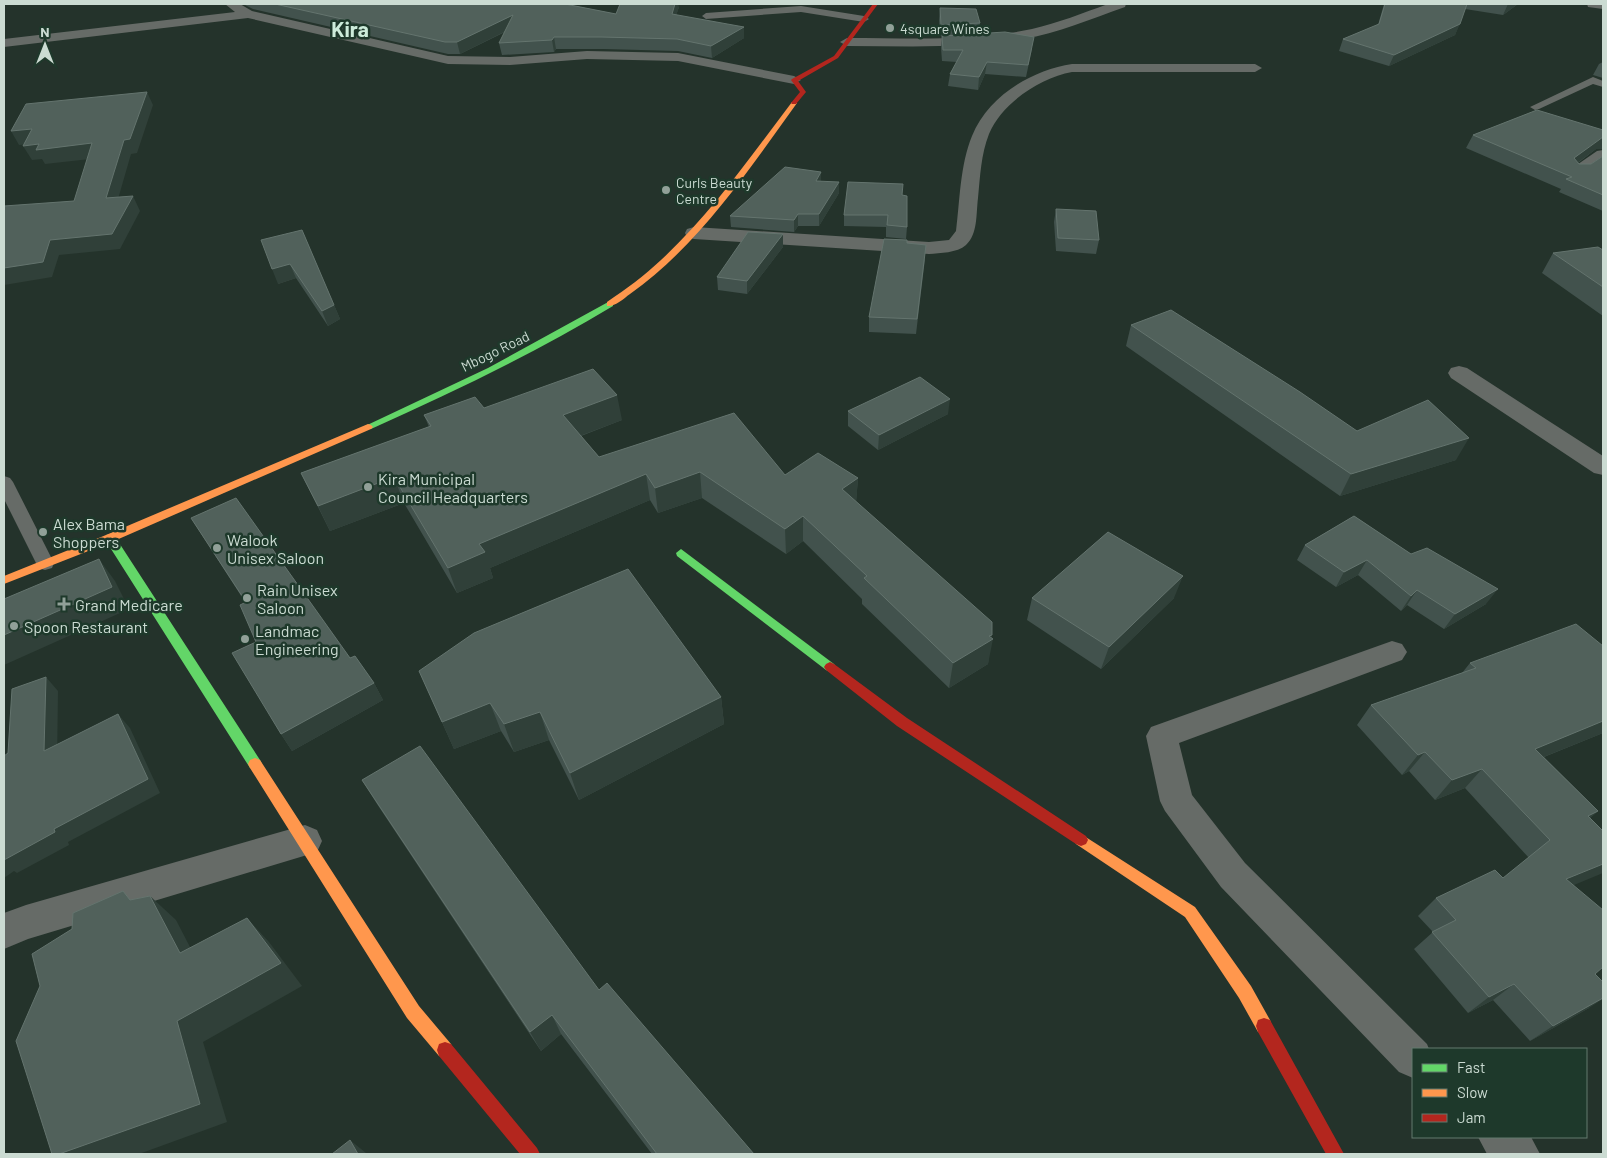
<svg xmlns="http://www.w3.org/2000/svg" width="1607" height="1158" viewBox="0 0 1607 1158" font-family="Barlow,sans-serif">
<style>
.lines{fill:none;stroke-linecap:round;stroke-linejoin:round}
.lane{fill:#666b67;fill-rule:evenodd}
.street{fill:#666b67;fill-rule:evenodd}
.fast{fill:#63d668;fill-rule:evenodd}
.slow{fill:#ff974d;fill-rule:evenodd}
.jam{fill:#b3261e;fill-rule:evenodd}
.wall{fill:#42524d}
.shaded-wall{fill:#304039}
.building{fill:#51615b;stroke:#64746e}
.poi-dot{fill:#91a098;stroke:#1e392b;stroke-width:2}
.labels{text-anchor:middle;dominant-baseline:central;stroke-width:5;stroke-linejoin:round;paint-order:stroke}
.far-poi-label{font-size:14px;fill:#cbdbd2;stroke:#1e392b;text-anchor:start}
.far-street-label{font-size:14px;fill:#cbdbd2;stroke:#1e392b}
.poi-label{font-size:16px;fill:#cbdbd2;stroke:#1e392b;text-anchor:start}
.far-town-label{font-size:21px;font-weight:bold;fill:#ccecda;stroke:#1e392b}
</style>
<rect width="100%" height="100%" fill="#24332b"/>
<g class="lines">
<!-- lane -->
<path class="lane" d="M801 6 864 16 869 19 864 22 801 12 706 19 702 16 706 13Z
M1593 77 1603 81V87L1593 84 1539 109 1535 110 1530 107Z
M4 476 10 478 13 482 54 563 52 568 45 570 38 568 36 563 4 499Z"/>
<!-- street -->
<path class="street" d="M225 4H240L252 11 448 56 510 57 587 51 678 53 794 76 801 80 794 84 678 61 587 59 510 65 448 64 248 18 4 47V39L235 12Z
M1108 4H1126L1125 7C1091 19 1058 33 1023 39 965 49 905 46 847 46L840 42 847 38C908 38 971 42 1032 29 1058 23 1083 13 1108 4Z
M1587 4H1603V9L1588 7Z
M1072 64H1255L1262 68 1255 72H1072C1040 78 1002 103 989 134 981 154 980 177 978 198 976 214 978 234 966 245 957 253 940 253 929 254L694 239 687 237 685 233 687 229 694 227 929 242 949 240 956 231C960 200 960 165 972 136 988 96 1032 70 1072 64Z
M1603 150V162L1583 175H1571L1568 171 1597 151Z
M1459 366 1467 368 1603 456V475L1594 473 1451 378 1448 373 1451 368Z
M1392 641 1402 644 1407 652 1402 660 1179 743 1192 795 1245 863 1427 1044 1429 1049H1413V1078L1399 1072 1221 887 1165 811 1160 801 1146 736 1151 727Z
M305 825 317 830 322 841 317 852 28 939 4 949V913L26 905Z
M1478 1137H1531L1540 1154H1487Z"/>
<!-- fast -->
<path class="fast" d="M610 301 613 302V306C535 353 454 392 371 429H365L363 427 488 368Z
M110 534 114 535 260 760 262 764 260 768 255 770 250 768 106 541 105 538 106 535Z
M681 549 834 664 836 667 834 670 830 672 826 670 677 556 676 553Z"/>
<!-- slow -->
<path class="slow" d="M792 102 797 103C748 171 699 245 630 294 623 299 615 307 607 306V302C626 289 644 276 661 260 711 214 751 156 792 102Z
M368 424 371 425 373 427 371 429 114 541 4 584V576L106 535Z
M255 758 260 760 419 1006 451 1044 453 1050 451 1056 445 1058 439 1056 407 1018 250 768 248 764 250 760Z
M1081 834 1195 907 1251 986 1270 1020 1272 1026 1270 1032 1264 1034 1258 1032 1239 998 1185 917 1076 844 1074 840 1076 836Z"/>
<!-- jam -->
<path class="jam" d="M873 4H878L838 58 798 81 806 92 796 104H792L791 103 800 92 791 80 792 79 834 56Z
M830 662 834 664 907 718 1086 836 1088 840 1086 844 1081 846 1076 844 897 726 826 670 824 667 826 664Z
M1264 1018 1270 1020 1344 1154H1326L1258 1032 1256 1026 1258 1020Z
M445 1042 451 1044 537 1148 540 1154H520L439 1056 437 1050 439 1044Z"/>
</g>
<!-- wall -->
<path class="wall" d="M243 4H565L616 14 679 7 676 15 744 38 712 58 678 51 603 49H556L554 52 502 55 499 43 505 32 460 54H448L253 9Z
M1384 4H1518L1503 15 1465 9 1455 35 1389 66 1339 51 1343 39 1378 25Z
M940 8 980 23 979 34 1032 49 1026 77 985 74 978 90 948 86 950 74 957 62 942 61 941 48 942 36H940L939 20Z
M1603 62V78L1593 75 1599 64Z
M1473 135 1596 149 1578 163 1579 164H1591L1603 156V211L1559 192 1561 189 1466 148Z
M821 172V181L839 193 819 226H798L794 232 731 227 730 216Z
M902 195 907 227 906 239 886 237V227L844 226V215Z
M1056 209 1099 240 1096 254 1056 251 1054 222Z
M302 230 340 319 328 326 296 278 278 284Z
M783 234V247L747 294 718 290 717 277Z
M1603 250V316L1542 273 1553 253Z
M925 259 916 334 869 332V317Z
M1131 325 1357 431 1456 460 1340 496 1126 346Z
M484 408 622 420 581 436 599 457 785 475 858 478 856 502 991 638 988 664 949 688 862 604V599L803 541 786 554 702 498 658 513 650 500 490 568 493 578 457 593 404 503 330 531 301 473 429 427 424 415Z
M848 411 948 414 878 450 848 426Z
M1354 516 1486 604 1444 629 1407 605 1401 611 1358 575 1336 587 1297 560 1305 545Z
M191 518 350 658 374 683 383 700 292 751 281 734 245 602Z
M1032 598H1174L1101 669 1027 620Z
M1603 646V733L1544 757 1598 811 1590 818 1574 885 1595 974 1589 1008 1530 1041 1493 1000 1468 1013 1414 949 1433 932 1418 916 1436 898 1503 878 1529 858 1465 788 1435 800 1409 771 1402 775 1357 725 1371 705 1462 673 1470 663Z
M419 671 721 697 724 724 579 800 549 740 514 752 501 731 454 749Z
M362 780 599 990 754 1154H652L561 1034 541 1051 377 804Z"/>
<!-- shaded-wall -->
<path class="shaded-wall" d="M675 4H678L679 7 673 25 672 14Z
M1508 4H1518L1503 15Z
M513 15 516 26 460 54 457 42Z
M1460 24 1455 35 1389 66 1394 55Z
M744 27V38L712 58 711 46Z
M554 37 556 49 554 52 552 40Z
M987 62 985 74 978 90 979 77Z
M147 92 153 105 137 153 131 154 114 213 106 198 124 140Z
M32 129 40 143 19 145 11 131Z
M1603 137V149H1596L1566 171 1574 158Z
M92 143 99 158 45 164 42 159 32 160 23 146 39 144Z
M821 172V183L816 181Z
M839 182V193L819 226V214Z
M133 196 140 211 120 249 59 255 52 277 4 285V268L50 240Z
M798 214V226L794 232V220Z
M783 234V247L747 294V281Z
M290 264 296 278 278 284 272 269Z
M334 305 340 319 328 326 322 311Z
M617 395 622 420 569 440 563 415Z
M950 399 948 414 878 450 879 435Z
M1469 438 1456 460 1340 496 1351 474Z
M700 472 702 498 658 513 655 488Z
M646 474 650 500 490 568 493 578 457 593 448 568 479 544Z
M394 477 404 503 330 531 318 506Z
M858 478 856 504 842 489Z
M803 516V541L786 554 785 529Z
M99 559 115 581 129 609 4 665V635Z
M1367 560 1358 575 1336 587 1344 572Z
M1183 576 1174 598 1101 669 1109 647Z
M1498 589 1486 604 1444 629 1455 614Z
M1417 590 1407 605 1401 611 1411 596Z
M992 635 991 641 993 639 988 664 949 688 953 663Z
M46 677 58 691 57 764 44 751Z
M374 683 383 700 292 751 281 734Z
M721 697 724 724 579 800 570 773Z
M490 703 501 731 454 749 442 722Z
M540 712 549 740 514 752 504 724Z
M118 714 130 728 160 793 68 842 69 845 17 873 14 871 4 878V860L54 829Z
M1603 721V733L1516 768 1535 749Z
M1425 752 1409 771 1402 775 1418 755Z
M1482 769 1465 788 1435 800 1452 780Z
M1598 811 1577 830 1588 816Z
M1603 864V873L1545 897 1566 879Z
M150 896 176 920 205 976 180 953Z
M247 918 269 942 302 986 203 1042 227 1122 139 1154H59Z
M1514 984 1493 1000 1468 1013 1489 997Z
M1603 998V999L1589 1008 1530 1041 1553 1026Z
M552 1015 561 1034 541 1051 530 1032Z
M350 1140 366 1153V1154H358Z"/>
<!-- building -->
<path class="building" d="M275 4H565L616 14 620 4H675L672 14 744 27 711 46 677 39 601 37H554L552 40 499 43 513 15 457 42H445Z
M1385 4H1467L1460 24 1394 55 1343 39 1379 24Z
M940 8 976 9 980 23 941 25Z
M1005 32 1034 37 1028 65 987 62 979 77 950 74 963 50H943L942 36Z
M147 92 130 139 124 140 106 198 133 196 112 234 50 240 43 262 4 268V206L74 201 92 143 36 150 39 144 23 146 32 129 11 131 26 104Z
M1537 110 1603 130V137L1574 158 1579 164H1591L1603 156V195L1566 179 1572 177 1473 135Z
M785 167 821 172 816 181 839 182 819 214H798L794 220 730 216Z
M848 182 903 184 902 195 907 196V227L887 225 888 215H844Z
M1056 209 1096 211 1099 240 1058 238Z
M302 230 334 305 322 311 290 264 272 269 261 240Z
M748 232 783 234 747 281 717 277Z
M884 239 907 240V243L926 245 917 319 869 317Z
M1598 247 1603 250V287L1553 253Z
M1171 310 1300 392 1357 431 1428 400 1469 438 1351 474 1131 325Z
M593 369 617 395 563 415 599 457 734 413 785 475 818 453 858 478 842 489 992 622V635L989 636 993 639 953 663 864 578 867 576 803 516 785 529 700 472 655 488 646 474 479 544 485 552 448 568 394 477 318 506 301 473 431 426 424 415 475 397 484 408Z
M920 377 950 399 879 435 848 411Z
M236 498 350 658 355 656 374 683 281 734 232 653 256 642 240 605 246 602 191 518Z
M1354 516 1411 554 1427 548 1498 589 1455 614 1417 590 1411 596 1367 560 1344 572 1305 545Z
M1108 532 1183 576 1109 647 1032 598Z
M99 559 112 587 4 635V599Z
M628 569 721 697 570 773 540 712 504 724 490 703 442 722 419 671 474 633Z
M1576 624 1603 646V721L1535 749 1598 811 1588 816 1603 831V864L1566 879 1603 910V967L1595 974 1603 982V998L1553 1026 1514 984 1489 997 1432 932 1456 920 1436 898 1495 870 1503 878 1550 840 1482 769 1452 780 1425 752 1418 755 1371 705 1476 668 1470 663Z
M46 677 44 751 118 714 148 779 54 829 55 832 4 860V756L8 753 12 689Z
M420 746 599 990 607 983 754 1154H657L552 1015 530 1032 362 780Z
M123 891 130 900 150 896 180 953 247 918 281 963 177 1021 200 1104 59 1154H52L16 1041 40 986 32 954 72 929 73 913Z
M350 1140 358 1154H332Z"/>
<!-- markers -->
<g class="poi-dot">
<circle cx="890" cy="28" r="5"/>
<circle cx="666" cy="190" r="5"/>
<circle cx="368" cy="487" r="5"/>
<circle cx="43" cy="532" r="5"/>
<circle cx="217" cy="548" r="5"/>
<circle cx="247" cy="598" r="5"/>
<path d="M61.5 596.5h5v5h5v5h-5v5h-5v-5h-5v-5h5z"/>
<circle cx="14" cy="626" r="5"/>
<circle cx="245" cy="639" r="5"/>
</g>
<g class="labels">
<!-- far-poi labels -->
<g class="far-poi-label">
<text x="900" y="28">4square Wines</text>
<text x="676" y="182">Curls Beauty<tspan x="676" dy="16">Centre</tspan></text>
</g>
<!-- far-street labels -->
<g class="far-street-label">
<text transform="translate(495 351) rotate(-26)">Mbogo Road</text>
</g>
<!-- poi labels -->
<g class="poi-label">
<text x="378" y="478">Kira Municipal<tspan x="378" dy="18">Council Headquarters</tspan></text>
<text x="53" y="523">Alex Bama<tspan x="53" dy="18">Shoppers</tspan></text>
<text x="227" y="539">Walook<tspan x="227" dy="18">Unisex Saloon</tspan></text>
<text x="257" y="589">Rain Unisex<tspan x="257" dy="18">Saloon</tspan></text>
<text x="75" y="604">Grand Medicare</text>
<text x="24" y="626">Spoon Restaurant</text>
<text x="255" y="630">Landmac<tspan x="255" dy="18">Engineering</tspan></text>
</g>
<!-- far-town labels -->
<g class="far-town-label">
<text x="350" y="28">Kira</text>
</g>
</g>
<!-- border -->
<rect width="1607" height="1158" fill="none" stroke="#cbdbd2" stroke-width="10"/>
<!-- legend -->
<rect x="1412" y="1048" width="175" height="90" fill="#1e392b" stroke="#637a6e"/>
<rect x="1422" y="1064" width="25" height="8" fill="#63d668" stroke="#637a6e"/>
<text x="1457" y="1073" font-size="15" fill="#cbdbd2">Fast</text>
<rect x="1422" y="1089" width="25" height="8" fill="#ff974d" stroke="#637a6e"/>
<text x="1457" y="1098" font-size="15" fill="#cbdbd2">Slow</text>
<rect x="1422" y="1114" width="25" height="8" fill="#b3261e" stroke="#637a6e"/>
<text x="1457" y="1123" font-size="15" fill="#cbdbd2">Jam</text>
<!-- north arrow -->
<g transform="translate(45 45)" stroke="#1e392b" stroke-width="4" paint-order="stroke">
<path d="M0-4L9 19L0 12L-9 19Z" fill="#cbdbd2"/>
<text y="-8" font-size="14" font-weight="bold" text-anchor="middle" fill="#cbdbd2">N</text>
</g>
</svg>
